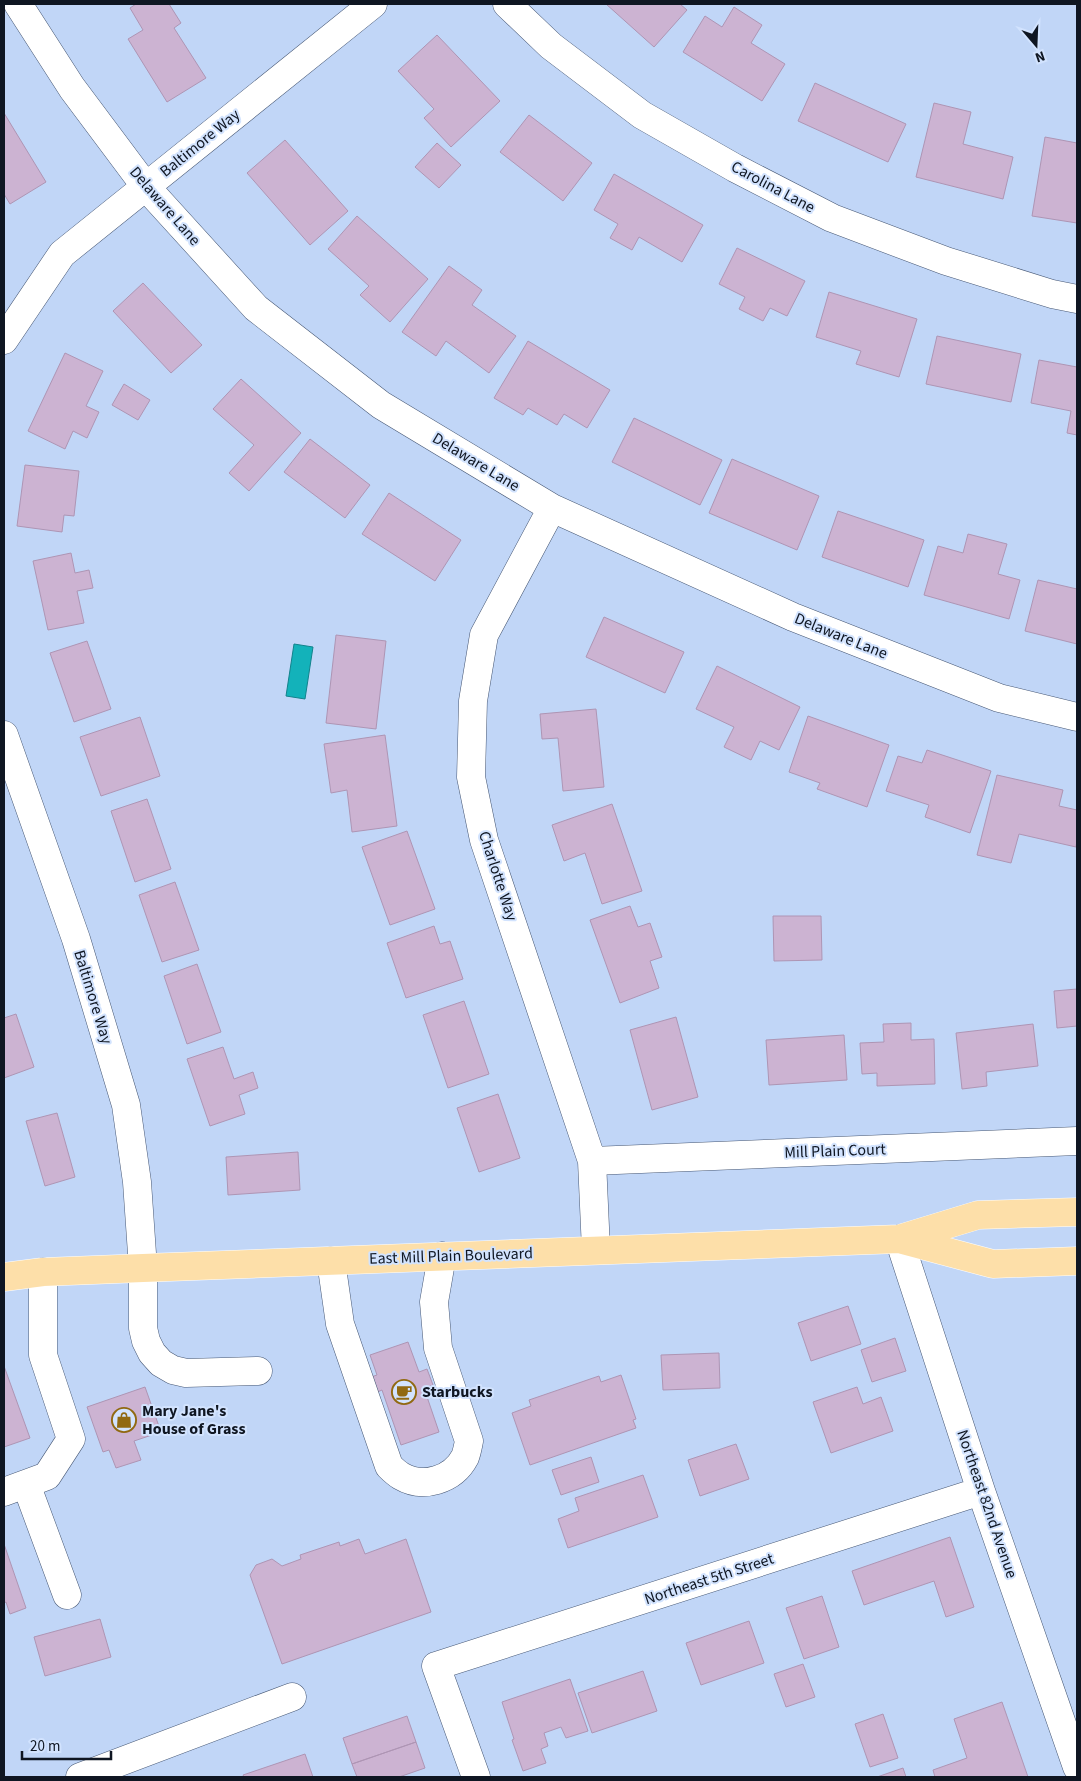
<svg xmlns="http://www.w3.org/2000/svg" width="1081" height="1781" viewBox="0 0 1081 1781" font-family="'Source Sans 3',sans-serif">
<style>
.water{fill:#13b2ba;stroke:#12838c}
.building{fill:#ccb3d2;stroke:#ae95b4}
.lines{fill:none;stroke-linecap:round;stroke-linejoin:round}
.minor-casing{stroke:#475875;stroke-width:29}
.major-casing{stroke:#fff;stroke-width:29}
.minor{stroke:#fff;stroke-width:28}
.major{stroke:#fddfa9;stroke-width:28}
.labels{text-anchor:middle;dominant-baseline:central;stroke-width:4;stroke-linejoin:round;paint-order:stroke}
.street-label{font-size:16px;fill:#0f1622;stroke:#d2e3fe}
.poi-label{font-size:16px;font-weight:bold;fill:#0f1622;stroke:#d2e3fe;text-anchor:start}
</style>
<rect width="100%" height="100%" fill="#c1d6f7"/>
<!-- water -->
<path class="water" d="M294 644 313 647 305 699 286 696Z"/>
<!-- building -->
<path class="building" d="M136 4H169L181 23 174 28 206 78 167 102 128 39 143 30 130 8Z
M606 4H680L687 10 654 47Z
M734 7 762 25 751 43 785 64 762 101 683 52 705 16 722 27Z
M437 35 500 101 451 147 424 118 434 109 398 71Z
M815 83 906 124 888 162 798 121Z
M934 103 971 112 963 144 1013 157 1003 199 916 177Z
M4 113 46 182 10 204 4 194Z
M529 115 592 163 563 201 500 152Z
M1045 137 1077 143V223L1032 216Z
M285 140 348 211 310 245 247 173Z
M437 143 461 165 439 188 415 167Z
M614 174 703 225 682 262 639 237 632 250 610 238 618 224 594 210Z
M357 216 428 279 390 322 360 295 369 286 328 249Z
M737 248 805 281 787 316 770 308 763 321 739 309 745 297 719 284Z
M449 266 482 290 472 305 516 336 489 373 446 341 436 356 402 332Z
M143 283 202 345 171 373 113 311Z
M829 292 917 319 899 377 856 364 861 351 816 337Z
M937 336 1021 354 1011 402 926 384Z
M528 341 610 390 587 428 564 414 557 425 528 408 523 415 494 398Z
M65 353 103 371 86 406 99 412 87 438 73 431 65 449 28 431Z
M1039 360 1077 367V435L1067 433 1071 411 1031 403Z
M241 379 301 433 249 491 229 473 254 445 213 409Z
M124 384 150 400 138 420 112 405Z
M634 418 722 460 700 505 612 462Z
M310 439 370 485 345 518 284 472Z
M732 459 819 496 797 550 709 513Z
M25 465 79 471 74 516 64 515 62 532 17 526Z
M389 493 461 540 435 581 362 534Z
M838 511 924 540 908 587 822 557Z
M968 534 1007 544 998 574 1020 580 1009 619 924 595 938 546 963 553Z
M71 553 75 573 89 570 93 588 77 591 84 623 48 630 33 561Z
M1038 580 1077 589V644L1025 631Z
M604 617 684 652 665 693 586 657Z
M336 635 386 641 376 729 326 723Z
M87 641 111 709 74 722 50 653Z
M717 666 800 707 779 750 760 741 751 760 724 747 734 727 696 709Z
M596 709 604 787 563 791 558 738 542 739 540 714Z
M808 716 889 745 867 807 817 789 820 783 789 772Z
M140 717 160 776 101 796 80 737Z
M385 735 397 826 352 832 347 790 331 793 324 744Z
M927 750 991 771 970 833 925 817 929 805 886 791 898 756 922 763Z
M997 775 1063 790 1059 806 1077 810V840L1076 847 1019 834 1011 863 977 855Z
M147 799 171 869 135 882 111 811Z
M612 804 642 891 602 904 585 853 564 861 552 825Z
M407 831 435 909 390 925 362 847Z
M175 882 199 950 162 962 139 895Z
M630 906 638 927 650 923 662 957 650 961 659 988 620 1003 590 920Z
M773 916H821L822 960 774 961Z
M434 926 440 944 450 941 463 979 406 998 387 943Z
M197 964 221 1032 187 1044 164 976Z
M1077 989V1026L1057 1028 1054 991Z
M464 1001 489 1074 448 1088 423 1015Z
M16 1014 34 1067 4 1078V1018Z
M676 1017 698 1097 652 1110 630 1030Z
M911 1023V1040L934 1039 935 1084 877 1086V1073L862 1074 860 1043 884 1042 883 1024Z
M1033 1024 1038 1066 986 1072 987 1086 962 1089 956 1033Z
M844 1035 847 1080 769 1085 766 1040Z
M223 1047 234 1079 253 1072 258 1088 239 1095 245 1114 210 1126 187 1059Z
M498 1094 520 1158 479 1172 457 1108Z
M57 1113 75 1177 45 1186 26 1121Z
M298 1152 300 1190 228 1195 226 1157Z
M848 1306 861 1344 811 1361 798 1323Z
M895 1338 906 1371 872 1382 861 1350Z
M408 1342 419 1372 427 1369 433 1385 424 1388 439 1432 401 1445 382 1390 373 1394 368 1378 377 1375 370 1355Z
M719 1353 720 1388 663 1390 661 1355Z
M4 1366 30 1438 4 1447Z
M621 1375 636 1419 633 1420 636 1428 530 1465 512 1413 531 1406 529 1400 599 1376 601 1382Z
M145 1387 161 1432 134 1441 141 1460 116 1468 109 1450 103 1452 87 1407Z
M857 1387 863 1404 881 1397 893 1431 831 1453 813 1402Z
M736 1444 749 1479 700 1496 688 1460Z
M591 1457 599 1482 561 1495 552 1470Z
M643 1475 658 1517 568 1548 558 1519 579 1511 575 1498Z
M950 1537 974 1607 946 1617 934 1581 864 1605 852 1571Z
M359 1539 365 1554 406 1539 431 1612 282 1664 250 1575 256 1565 272 1559 282 1566 301 1559 300 1555 339 1542 340 1546Z
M4 1544 26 1608 10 1614 6 1602 4 1603Z
M822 1596 839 1647 804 1659 786 1608Z
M100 1619 111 1657 45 1676 34 1637Z
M749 1621 764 1663 701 1685 686 1643Z
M803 1664 815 1697 786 1707 774 1674Z
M643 1671 657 1711 592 1733 578 1693Z
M570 1679 588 1731 566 1738 561 1727 544 1733 548 1746 541 1749 546 1763 523 1771 512 1740 514 1739 502 1702Z
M1002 1702 1028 1777H935L933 1770 967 1758 954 1719Z
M883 1714 898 1758 870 1767 855 1724Z
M407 1716 416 1742 352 1764 343 1738Z
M416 1742 425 1768 399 1777H357L352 1764Z
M305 1754 313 1777H244L243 1775Z
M903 1768 906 1777H877Z"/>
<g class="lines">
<defs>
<path id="minor" d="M18 4 72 88 146 187 256 308 381 405 552 508 793 617 999 698 1077 717
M507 4 551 46 642 115 735 168 832 218 946 261 1052 294 1077 299
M4 340 62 254 373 4
M552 508 484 635 473 701 471 777 484 840 592 1161 596 1250
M4 735 76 939 126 1105 137 1182 143 1268V1328L146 1341 152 1353 161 1363 173 1370 186 1373 258 1371
M592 1161 1077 1141
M899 1239 981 1491 1077 1767
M331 1261 340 1324 389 1466C392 1469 396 1473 401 1476 423 1489 453 1480 465 1457 467 1452 468 1446 469 1441L438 1348 434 1302 442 1256
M26 1484 67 1595
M4 1492 47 1476 71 1439 43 1355V1272
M80 1777 292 1697
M476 1777 436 1666 981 1491"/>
<path id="major" d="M899 1239 993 1264 1077 1261
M4 1277 43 1272 143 1268 899 1239 978 1215 1077 1212"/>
</defs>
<!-- minor casing -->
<use href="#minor" class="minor-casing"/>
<!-- major casing -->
<use href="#major" class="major-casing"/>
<!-- minor -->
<use href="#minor" class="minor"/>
<!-- major -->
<use href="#major" class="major"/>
</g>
<!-- icons -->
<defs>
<symbol id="cafe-ring" viewBox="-11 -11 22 22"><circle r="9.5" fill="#d2e3fe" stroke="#916911" stroke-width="1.5"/><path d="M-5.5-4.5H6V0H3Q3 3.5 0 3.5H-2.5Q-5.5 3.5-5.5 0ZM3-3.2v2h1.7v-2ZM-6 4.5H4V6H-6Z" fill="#916911"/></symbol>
<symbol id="shop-ring" viewBox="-11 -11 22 22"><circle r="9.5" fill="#d2e3fe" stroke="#916911" stroke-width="1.5"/><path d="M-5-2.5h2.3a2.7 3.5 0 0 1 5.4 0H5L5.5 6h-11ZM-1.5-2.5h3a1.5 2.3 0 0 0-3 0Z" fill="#916911"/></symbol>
</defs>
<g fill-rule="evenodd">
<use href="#cafe-ring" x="390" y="1378" width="28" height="28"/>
<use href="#shop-ring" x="110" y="1406" width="28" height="28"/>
</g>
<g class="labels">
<!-- street labels -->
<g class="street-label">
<text transform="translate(200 143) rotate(-39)">Baltimore Way</text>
<text transform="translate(773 187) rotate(28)">Carolina Lane</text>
<text transform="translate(165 206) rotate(49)">Delaware Lane</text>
<text transform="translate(476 462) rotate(31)">Delaware Lane</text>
<text transform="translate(841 636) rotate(22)">Delaware Lane</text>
<text transform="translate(498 876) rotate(72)">Charlotte Way</text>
<text transform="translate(93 997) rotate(73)">Baltimore Way</text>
<text transform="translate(835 1151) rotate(-2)">Mill Plain Court</text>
<text transform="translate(451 1256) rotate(-2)">East Mill Plain Boulevard</text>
<text transform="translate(987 1504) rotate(71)">Northeast 82nd Avenue</text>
<text transform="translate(709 1579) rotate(-18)">Northeast 5th Street</text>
</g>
<!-- poi labels -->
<g class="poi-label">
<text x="422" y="1392">Starbucks</text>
<text x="142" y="1411">Mary Jane's<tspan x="142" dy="18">House of Grass</tspan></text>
</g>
</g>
<!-- border -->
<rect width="1081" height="1781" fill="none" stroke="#0f1622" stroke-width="10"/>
<!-- north arrow -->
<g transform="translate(1036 45) rotate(161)" stroke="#d2e3fe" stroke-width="4" paint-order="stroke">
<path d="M0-4L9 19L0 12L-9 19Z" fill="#0f1622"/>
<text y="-8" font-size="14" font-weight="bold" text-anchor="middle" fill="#0f1622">N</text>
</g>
<!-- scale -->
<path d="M22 1751v8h89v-8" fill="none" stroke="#0f1622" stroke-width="2.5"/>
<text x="30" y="1751" font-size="15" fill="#0f1622" stroke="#d2e3fe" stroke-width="4" paint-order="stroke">20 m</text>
</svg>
